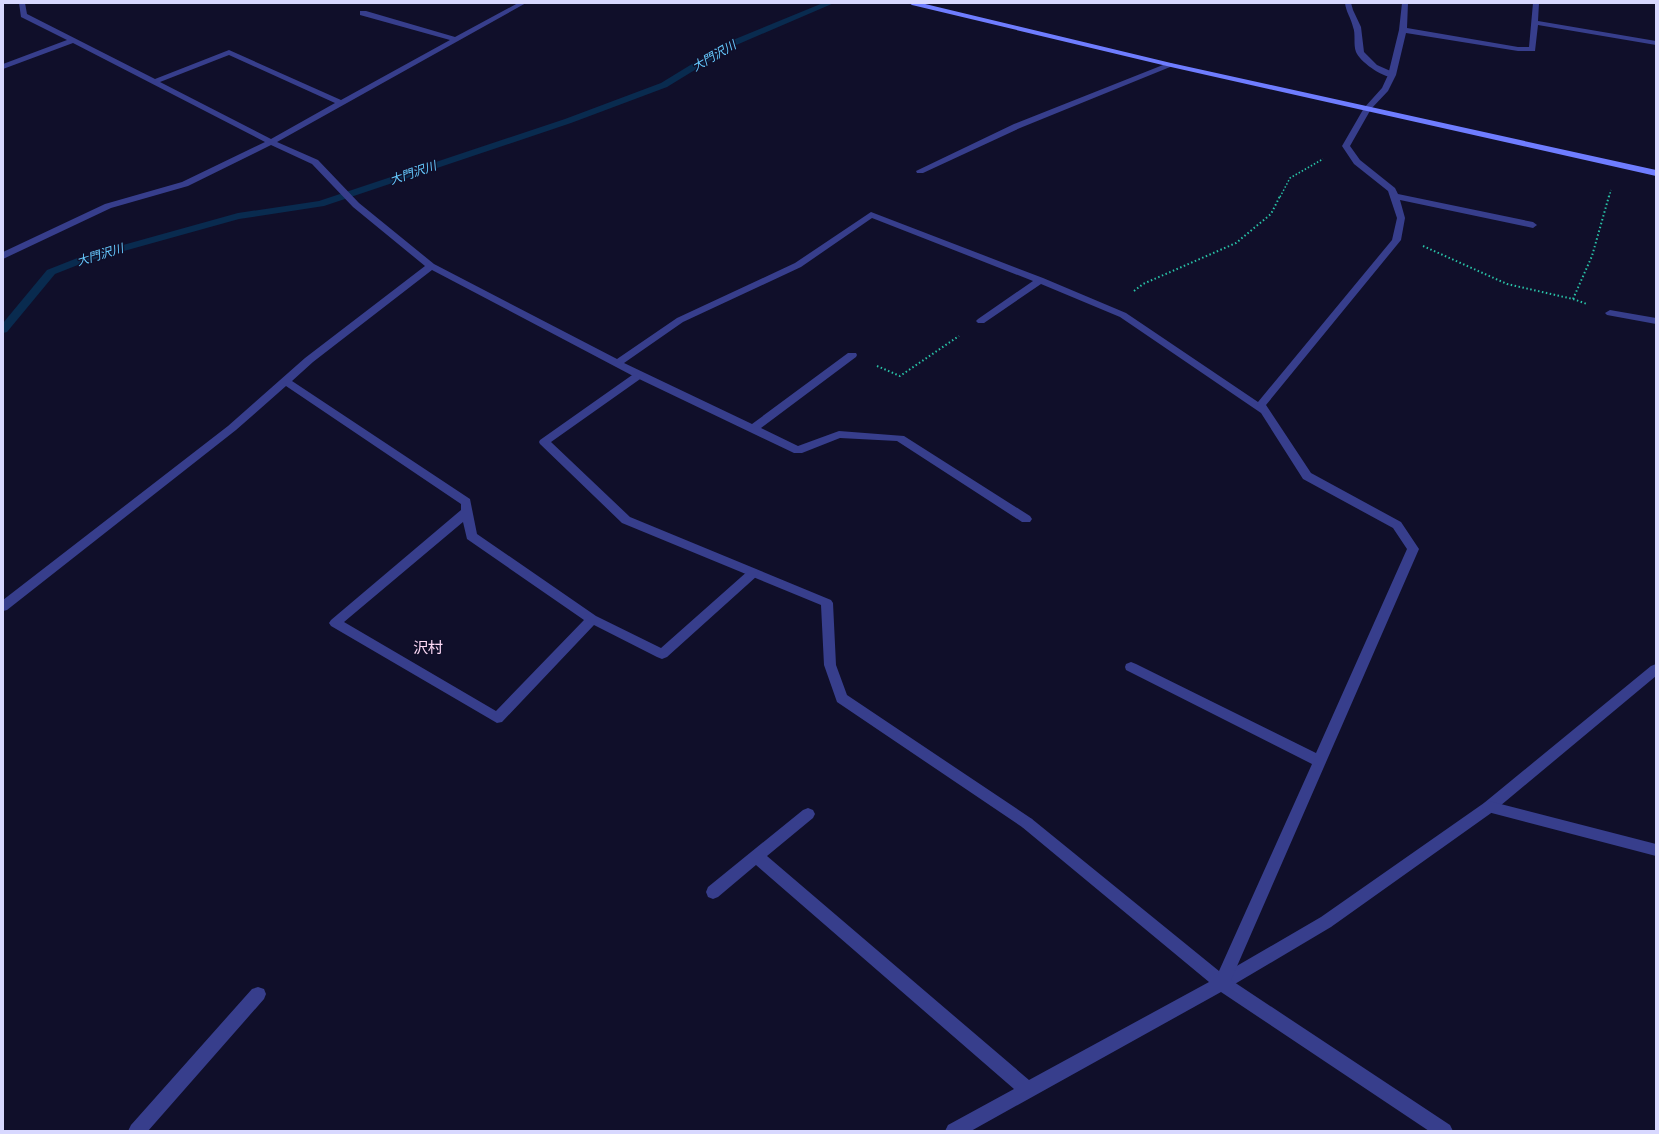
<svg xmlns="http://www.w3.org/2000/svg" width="1659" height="1134" viewBox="0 0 1659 1134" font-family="'Fira Sans Condensed','Noto Sans JP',sans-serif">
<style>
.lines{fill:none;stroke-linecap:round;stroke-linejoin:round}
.stream{fill:#092b4f;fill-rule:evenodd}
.path-far1{stroke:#29c2a7;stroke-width:1.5;stroke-dasharray:1.5 2;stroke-linecap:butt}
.path{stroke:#29c2a7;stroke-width:2;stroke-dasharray:1.5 2.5;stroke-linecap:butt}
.lane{fill:#373e8c;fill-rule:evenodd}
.street{fill:#373e8c;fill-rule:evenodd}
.secondary{fill:#6f7dff;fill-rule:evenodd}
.labels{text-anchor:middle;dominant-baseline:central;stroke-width:3;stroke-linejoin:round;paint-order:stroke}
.far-water-label{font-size:12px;font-style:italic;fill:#66caff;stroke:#100f2a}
.quarter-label{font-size:15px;fill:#ffdaf6;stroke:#100f2a}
</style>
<rect width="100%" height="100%" fill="#100f2a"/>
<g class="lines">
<!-- stream -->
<path class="stream" d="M823 3H834L734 46 667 87 571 123 324 206 239 219 88 261 55 274 7 332 3 333V323L47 270 80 257 238 213 319 201 565 119 661 83 728 42Z"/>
<!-- path-far1 -->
<path class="path-far1" d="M1280 197 1290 178 1323 159
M1609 197 1611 190"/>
<!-- path -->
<path class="path" d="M1423 246 1507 284 1573 299 1587 304
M1134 291 1143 284 1236 243 1271 214 1280 196
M1573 299 1592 256 1609 196
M877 366 900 376 959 336"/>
<!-- lane -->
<path class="lane" d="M1345 3H1351L1353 10 1361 27 1364 52 1377 65 1395 73V77C1384 79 1360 62 1356 52 1353 44 1356 34 1353 27 1351 18 1346 12 1345 3Z
M639 372 644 375 643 377 551 442 630 517 831 600 833 603 836 665 847 695 1032 819 1034 823 1032 827 1027 829 1022 827 837 702 824 665 821 605 622 523 540 444 539 442 540 440 635 373Z
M1656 664V676L1494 811 1331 927 1228 988 1222 990 1216 988 1214 983 1216 978 1321 917 1484 803 1651 666Z"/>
<!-- street -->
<path class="street" d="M19 3H25L27 14 155 79 229 50 341 100 450 40 360 15V11H366L455 37 518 3H526L277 142 318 160 359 203 434 264 617 359 677 318 795 263 871 212 1043 278 1126 313 1258 402 1392 240 1397 218 1388 191 1354 164 1342 146 1364 108 1382 88 1388 75 1399 30 1402 3H1408L1407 28 1518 47H1529L1533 3H1539L1538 21 1656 41V45L1538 25 1535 51H1518L1406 33 1396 75 1388 91 1371 109 1350 146 1360 160 1395 188 1398 194 1533 222 1537 225 1533 228 1400 200 1405 218 1401 240 1266 405 1311 473 1401 522 1419 549 1231 980 1450 1125 1453 1131H1429L1221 992 971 1131H945L948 1125 1014 1089 756 865 718 897 713 899 708 897 706 892 708 887 803 810 808 808 813 810 815 814 813 818 767 856 1029 1080 1209 982 1022 827 1020 823 1022 819 1027 817 1032 819 1219 971 1312 764 1126 670 1125 667 1126 664 1131 662 1136 664 1316 753 1407 549 1393 528 1303 479 1261 413 1120 317 1041 284 984 323H978L976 321 978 319 1033 281 872 218 801 267 683 322 624 363 752 424 848 353H856L857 355 856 357 761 428 798 446 839 431 904 436 1030 516 1032 519 1030 522H1022L897 441 840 438 802 453H794L635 377 432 270 313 362 292 381 470 499 477 534 596 616 661 648 749 570 753 569 757 570 759 573 757 576 667 657 662 659 657 657 594 625 502 722 497 723 331 626 329 623 331 620 461 510V504L286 386 236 430 7 610 3 611V600L228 426 305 358 425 266 353 207 312 164 271 145 188 186 111 208 3 259V252L105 204 182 182 265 142 73 43 3 69V64L67 40 21 17ZM229 55 335 103 271 139 160 82ZM463 522 467 539 584 620 496 711 344 622Z
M1168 63H1171L1175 65 1020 128 923 173H917L916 171 1014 124Z
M1610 310 1656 318V324L1607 315 1605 313Z
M1489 801 1656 844V856L1484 811 1482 807 1484 803Z
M258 987 264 989 266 994 264 999 148 1131H128L131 1125 252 989Z"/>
<!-- secondary -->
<path class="secondary" d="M909 3H921L1171 63 1656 170V176L1171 67 912 5Z"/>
</g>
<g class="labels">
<!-- far-water labels -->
<g class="far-water-label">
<text transform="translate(714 56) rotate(-30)">大門沢川</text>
<text transform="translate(413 173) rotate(-19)">大門沢川</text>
<text transform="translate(100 255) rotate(-17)">大門沢川</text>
</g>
<!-- quarter labels -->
<g class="quarter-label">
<text x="428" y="648">沢村</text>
</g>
</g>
<!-- border -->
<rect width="1659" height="1134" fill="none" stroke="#d8d8ff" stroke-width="8"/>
</svg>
